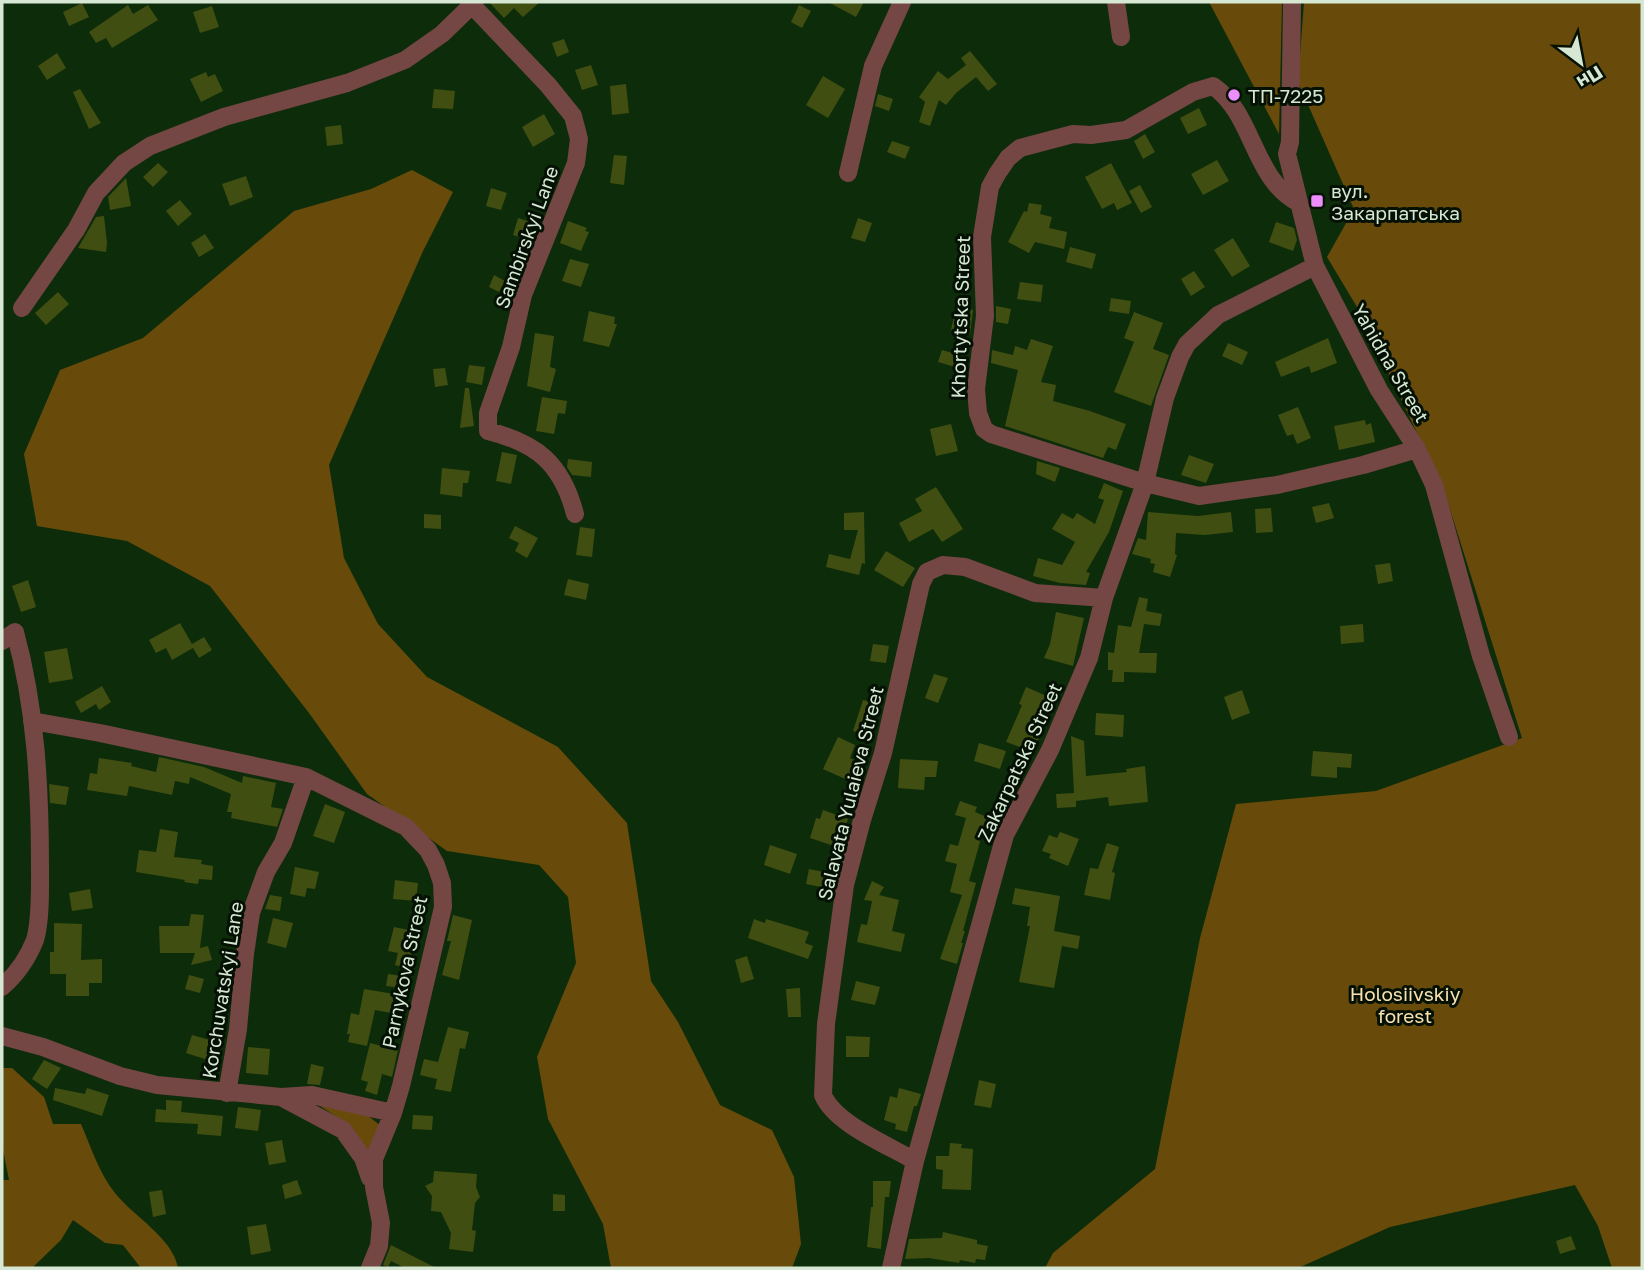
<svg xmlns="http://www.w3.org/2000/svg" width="1644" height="1270" viewBox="0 0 1644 1270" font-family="'Golos Text',sans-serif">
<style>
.forest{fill:#684b0a}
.building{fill:#404e11}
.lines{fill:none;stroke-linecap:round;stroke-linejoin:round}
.minor{stroke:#744644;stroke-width:18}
.poi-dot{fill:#eb8dfb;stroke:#051104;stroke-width:2.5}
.labels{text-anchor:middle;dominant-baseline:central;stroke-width:6;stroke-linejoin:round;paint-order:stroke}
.poi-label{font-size:19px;fill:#d6e8d3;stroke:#051104;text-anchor:start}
.street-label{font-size:19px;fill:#d6e8d3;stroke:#051104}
.park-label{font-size:19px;fill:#fbe0b0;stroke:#051104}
</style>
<rect width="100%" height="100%" fill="#0d2c0a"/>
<!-- forest -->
<path class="forest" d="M1209 2H1282L1279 134Z
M1304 2H1642V1268H1612L1598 1226 1575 1185 1390 1227 1298 1268H1045L1053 1253 1155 1169 1200 938 1236 804 1376 791 1522 738 1443 487 1357 307 1327 257 1354 209 1298 82Z
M412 170 453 192 423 251 329 465 344 558 378 624 427 677 558 747 627 823 651 981 678 1022 720 1105 772 1130 794 1177 801 1244 792 1268H611L603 1224 548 1119 537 1057 576 963 568 897 539 865 447 851 367 794 309 713 210 586 127 541 37 526 24 454 60 370 143 338 294 211 371 189Z
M2 1068H12L44 1097 53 1124H81C91 1147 99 1173 115 1193 133 1216 173 1238 178 1268H141L123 1245 105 1243 73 1220 61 1240 32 1268H2V1180H9L2 1145Z
M308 1098 360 1109 382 1127 371 1164 349 1125Z"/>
<!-- building -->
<path class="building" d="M489 2H540L523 17 514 8 504 18Z
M828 2H864L856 17Z
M82 3 89 17 69 26 63 12Z
M128 5 133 14 148 5 158 20 112 48 106 38 96 43 89 32Z
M799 5 811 11 802 28 791 22Z
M212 6 219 27 200 33 193 12Z
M564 39 569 52 557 57 552 43Z
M970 51 997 84 988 91 976 77 956 93 946 105 939 100 930 126 919 122 925 102 919 97 938 71 948 79 966 65 961 58Z
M57 53 66 68 47 80 38 66Z
M591 65 598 85 582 90 575 70Z
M206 72 208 77 215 74 223 91 201 102 190 79Z
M823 76 845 89 828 118 806 105Z
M626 84 629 113 612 115 610 86Z
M80 89 101 123 89 129 73 92Z
M434 89 455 91 453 109 432 108Z
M878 94 893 99 889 111 875 106Z
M1199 108 1207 125 1188 134 1180 118Z
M544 114 555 134 533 147 522 127Z
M341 125 343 144 327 146 325 127Z
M1145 134 1155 152 1143 159 1134 141Z
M892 141 910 147 905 159 887 152Z
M614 155 627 156 624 185 610 183Z
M1217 160 1229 181 1203 195 1191 174Z
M158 163 168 172 153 187 143 177Z
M1111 163 1132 203 1117 210 1114 203 1102 209 1085 177Z
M246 176 253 197 230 206 222 184Z
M126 178 131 206 110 210 108 197Z
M1140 185 1152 207 1141 213 1129 191Z
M491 188 507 193 501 210 486 206Z
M180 200 192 214 178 226 166 211Z
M1029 203 1042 205 1040 214 1052 217 1049 228 1067 232 1064 249 1035 242 1029 253 1008 242 1024 211 1027 212Z
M104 216 107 243 106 252 78 248 96 217Z
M518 218 537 224 532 241 513 235Z
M858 218 872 223 865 242 851 238Z
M568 221 587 228 585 231 589 232 581 251 560 243Z
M1276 222 1294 228 1297 240 1293 251 1269 242Z
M205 234 214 248 199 257 191 243Z
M1233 238 1250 266 1232 277 1214 250Z
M1070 247 1096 254 1092 269 1066 262Z
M570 259 589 264 581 287 562 281Z
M1194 271 1205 287 1191 296 1181 279Z
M494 275 505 281 499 292 489 287Z
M1020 282 1043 285 1041 302 1017 299Z
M58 292 69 304 46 325 35 313Z
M1111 298 1131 301 1129 314 1109 311Z
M956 306 973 310 970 334 951 330Z
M996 306 1011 309 1008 324 996 322Z
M589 311 615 317 614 324H617L609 347 583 341Z
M1134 312 1163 323 1153 349 1169 355 1151 406 1114 392 1134 342 1124 338Z
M535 333 554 336 550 367 556 369 550 392 527 386Z
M1328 338 1337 363 1311 373 1309 366 1281 377 1275 362Z
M1031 339 1053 346 1041 382 1056 385 1053 401 1090 411 1126 424 1116 450 1108 447 1103 458 1005 426 1018 370 991 363 992 350 1013 355 1015 346 1027 350Z
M1228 343 1248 352 1242 365 1222 356Z
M942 350 966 357 962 369 938 362Z
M469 365 485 367 482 385 466 382Z
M445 368 448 385 435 387 433 369Z
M465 388H469L474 426 460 428Z
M542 397 567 401 565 414 558 413 554 434 536 431Z
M1298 407 1311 438 1297 444 1293 434 1287 436 1278 415Z
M1365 420 1366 425 1371 423 1375 442 1339 450 1334 426Z
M951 424 958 451 936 456 930 429Z
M502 452 517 455 511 484 496 481Z
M1189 455 1214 464 1206 483 1181 475Z
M568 459 592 462 591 477 572 475 567 467Z
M1037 461 1060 468 1055 482 1036 474Z
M442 468 470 471 468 483H463L462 497 440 494Z
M1104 483 1123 491 1109 532 1086 572 1090 573 1086 585 1060 583 1033 576 1038 558 1062 565 1075 542 1052 529 1062 513 1073 519 1077 513 1095 524 1104 500 1098 498Z
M936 487 963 529 942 542 933 529 909 542 899 523 922 511 915 499Z
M1329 503 1334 518 1316 523 1312 507Z
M1271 508 1273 532 1256 533 1255 509Z
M864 512 865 564 862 563 859 575 826 567 829 554 850 559 858 530H844V513Z
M1148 512 1198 516 1231 512 1233 532 1205 535 1176 533 1175 554 1177 555 1170 577 1153 572 1155 564 1150 563 1151 559 1132 554 1138 538 1146 540Z
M424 514 441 515V529L424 528Z
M515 526 538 538 527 558 515 551 519 543 509 538Z
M580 527 595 529 592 557 576 555Z
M886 551 915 568 903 587 874 570Z
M1390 563 1393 581 1378 584 1375 565Z
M568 579 589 584 586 600 564 595Z
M28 580 36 607 21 612 12 586Z
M1139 597 1148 599 1146 611 1162 614 1160 626 1144 624 1139 653H1157L1156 673 1124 672V682H1112L1113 670H1108V652L1114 653 1118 625 1131 627Z
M1056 612 1084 618 1073 666 1044 658 1050 644Z
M180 623 192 644 204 637 212 650 199 658 193 648 172 660 166 648 156 653 149 640Z
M1363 624 1364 642 1341 644 1340 626Z
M873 644 889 646 886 663 870 661Z
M67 648 73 679 49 683 44 652Z
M934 674 948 678 938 703 925 698Z
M102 686 111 702 99 710 96 704 81 713 75 702Z
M1026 687 1056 700 1035 747 1030 745 1028 750 1006 742 1022 705 1019 704Z
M1242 690 1250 713 1232 720 1224 697Z
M863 700 881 705 872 736 853 731Z
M1096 713 1124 715 1123 737 1095 735Z
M1071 736 1084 741 1086 776 1127 772 1126 769 1145 766 1148 802 1109 806 1108 797 1076 801V807L1057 808 1056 794 1074 793Z
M838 737 855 745 850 758 861 763 852 782 823 769Z
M979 743 1006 751 1000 769 974 761Z
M1313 751 1352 754 1351 768 1337 767V778L1311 776Z
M159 757 204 767 242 783 243 776 276 783 271 807 283 809 277 827 231 818 232 812H227L231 794 190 777 189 784 175 781 172 795 129 786 127 796 87 790 90 773 97 774 99 758 132 763 131 766 156 772Z
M900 759 938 761 936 777H925L924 790 898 788Z
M49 784 69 787 66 805 50 803Z
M960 801 977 807 975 812 987 817 969 881 976 883 963 931H965L961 943H963L957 964 940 959 962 895 950 892 957 864 945 861 950 844 958 846 966 818 955 815Z
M325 804 345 812 334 843 313 836Z
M823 810 848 819 844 830 847 831 843 849 810 838 816 818 820 819Z
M160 829 178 832 174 857 202 860 201 864 213 866 212 880 199 879 198 884 184 882 185 880 136 872 139 850 156 852Z
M1060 832 1079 839 1068 866 1049 858 1051 854 1042 851 1049 835 1057 838Z
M1107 843 1119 847 1112 872 1115 873 1110 900 1084 895 1090 868 1098 869Z
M770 845 797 854 790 874 764 865Z
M295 867 319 872 315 889 307 888 305 897 290 894Z
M809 869 829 873 826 888 806 884Z
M395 880 418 883 416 901 393 899Z
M872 881 884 887 879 895 899 900 892 931 905 934 901 952 857 942 861 924 867 925 872 901 864 900Z
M1015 888 1060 896 1054 931 1080 936 1078 949 1062 946 1054 988 1019 982 1030 926H1027L1030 907 1012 904Z
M90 889 93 908 72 911 69 893Z
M270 895 282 897 280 911 265 909Z
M191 914 204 915 200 948 208 946 212 960 191 965 195 953H160L159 926H189Z
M453 915 472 920 459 980 442 975 451 941H447Z
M273 918 293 923 286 948 267 943Z
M754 919 765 923 766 919 809 932 805 943 813 946 808 959 748 938Z
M54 923 82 924 81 960 102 959V983H89V996H66V974H50V952H54Z
M394 927 409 930 405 945 413 947 408 969 395 965 398 953 388 951Z
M747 956 754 979 741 983 735 960Z
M388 974 402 976 401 988 386 986Z
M189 975 204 979 200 993 185 989Z
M856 981 880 987 875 1005 851 1000Z
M800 988 801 1017H788L786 989Z
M364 989 394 994 391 1013 375 1010 367 1046 348 1042 350 1034H347L351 1013 359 1015Z
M448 1027 469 1032 465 1049 460 1048 451 1092 435 1089 437 1079 420 1075 424 1059 438 1062Z
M192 1035 217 1042 211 1061 186 1053Z
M846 1036 870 1037 869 1057H846Z
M370 1043 398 1050 392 1077 382 1074 377 1095 365 1091 368 1082 361 1080Z
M248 1047 270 1049 268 1075 246 1073Z
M44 1060 61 1068 47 1089 32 1079Z
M311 1064 324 1067 320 1085 307 1084Z
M979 1080 996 1084 991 1108 974 1105Z
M55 1088 85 1094 87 1088 109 1095 102 1116 53 1100Z
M899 1088 921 1094 917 1106H914L907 1132 895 1129 896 1124 884 1120 890 1096 897 1098Z
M166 1100 182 1101 181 1112 223 1116 221 1136 197 1134 198 1124 155 1122 156 1109 166 1110Z
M238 1107 261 1110 258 1131 235 1128Z
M413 1115 433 1116 432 1130 412 1129Z
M282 1140 286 1162 269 1165 265 1143Z
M950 1143 962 1144 961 1148 973 1149 971 1190 942 1189 943 1170 936 1169V1156H949Z
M434 1171 477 1174 476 1187 480 1197 475 1203 472 1230 476 1231 473 1252 449 1249 451 1233 441 1212 431 1211 432 1196 425 1186 433 1182Z
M297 1180 302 1194 285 1199 282 1185Z
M873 1181H891L889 1197H885L881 1249 867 1247 871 1207H873Z
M162 1190 166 1214 153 1217 149 1192Z
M553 1194 565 1195V1211H553Z
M266 1224 271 1251 251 1255 247 1227Z
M943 1232 977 1240V1244L988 1246 985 1260 976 1259 975 1263 960 1260 959 1263 929 1258 905 1259 909 1239 942 1238Z
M1571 1236 1576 1249 1560 1254 1556 1241Z
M391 1245 436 1268H405L391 1261 388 1267 383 1265Z"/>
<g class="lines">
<!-- minor -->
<path class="minor" d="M469 2 548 85 573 116 579 139 576 163 523 295 511 347 488 413V431C537 443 562 464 575 514
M1116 2 1121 37
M1292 2 1290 142 1287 154 1315 266 1379 390 1417 449 1434 485 1481 656 1509 737
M848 173 873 66 902 2
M1299 203C1253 180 1254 114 1213 86L1193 92 1126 130 1091 135 1073 134 1020 148 1008 158 997 174 990 187 982 237 985 316 976 389 978 413 984 429 991 434 1145 483 1199 496 1277 485 1363 465 1417 449
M22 308 76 230 96 193 124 163 150 146 224 117 347 83 405 60 442 34 475 2
M2 641 15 632C36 709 40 787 40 866 40 887 41 920 35 940 27 960 17 974 2 987
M32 721 100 733 306 777 406 827 428 850 436 865 442 883 443 907 401 1086 393 1113 374 1159V1187L381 1223 379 1246 370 1268
M2 1036 43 1047 120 1076 157 1085 281 1097 312 1095 393 1113
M227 1093 238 1029 245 954 251 913 266 872 283 843 306 777
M281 1097 343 1130 363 1158 370 1178
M915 1161C888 1145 835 1124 823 1095L826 1024 845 885 862 820 883 753 921 584 927 572 943 565 965 567 1035 593 1104 598
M891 1268 915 1161 1005 835 1050 750 1089 658 1104 598 1145 483 1165 398 1180 357 1187 344 1218 315 1315 266"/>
</g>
<!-- markers -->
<g class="poi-dot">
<circle cx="1234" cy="95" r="7"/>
<rect x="1310" y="194" width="14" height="14" rx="3.5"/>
</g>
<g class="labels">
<!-- poi labels -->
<g class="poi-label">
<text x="1248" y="95">ТП-7225</text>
<text x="1331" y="190">вул.<tspan x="1331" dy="22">Закарпатська</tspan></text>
</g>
<!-- street labels -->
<g class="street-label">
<text transform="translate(526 237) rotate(-70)">Sambirskyi Lane</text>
<text transform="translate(960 317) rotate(-88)">Khortytska Street</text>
<text transform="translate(1391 363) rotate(60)">Yahidna Street</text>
<text transform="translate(1019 762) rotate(-65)">Zakarpatska Street</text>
<text transform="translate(850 793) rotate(-76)">Salavata Yulaieva Street</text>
<text transform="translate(404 972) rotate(-78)">Parnykova Street</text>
<text transform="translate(222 990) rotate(-81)">Korchuvatskyi Lane</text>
</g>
<!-- park labels -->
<g class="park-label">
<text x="1405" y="993">Holosiivskiy<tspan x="1405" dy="22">forest</tspan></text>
</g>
</g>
<!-- border -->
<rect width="1644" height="1270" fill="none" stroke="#d6e8d3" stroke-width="7"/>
<!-- north arrow -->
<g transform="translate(1581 63) rotate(148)" stroke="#051104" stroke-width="5" paint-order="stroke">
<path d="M0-5L12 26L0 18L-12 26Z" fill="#d6e8d3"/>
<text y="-10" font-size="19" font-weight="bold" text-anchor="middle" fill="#d6e8d3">Пн</text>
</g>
</svg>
